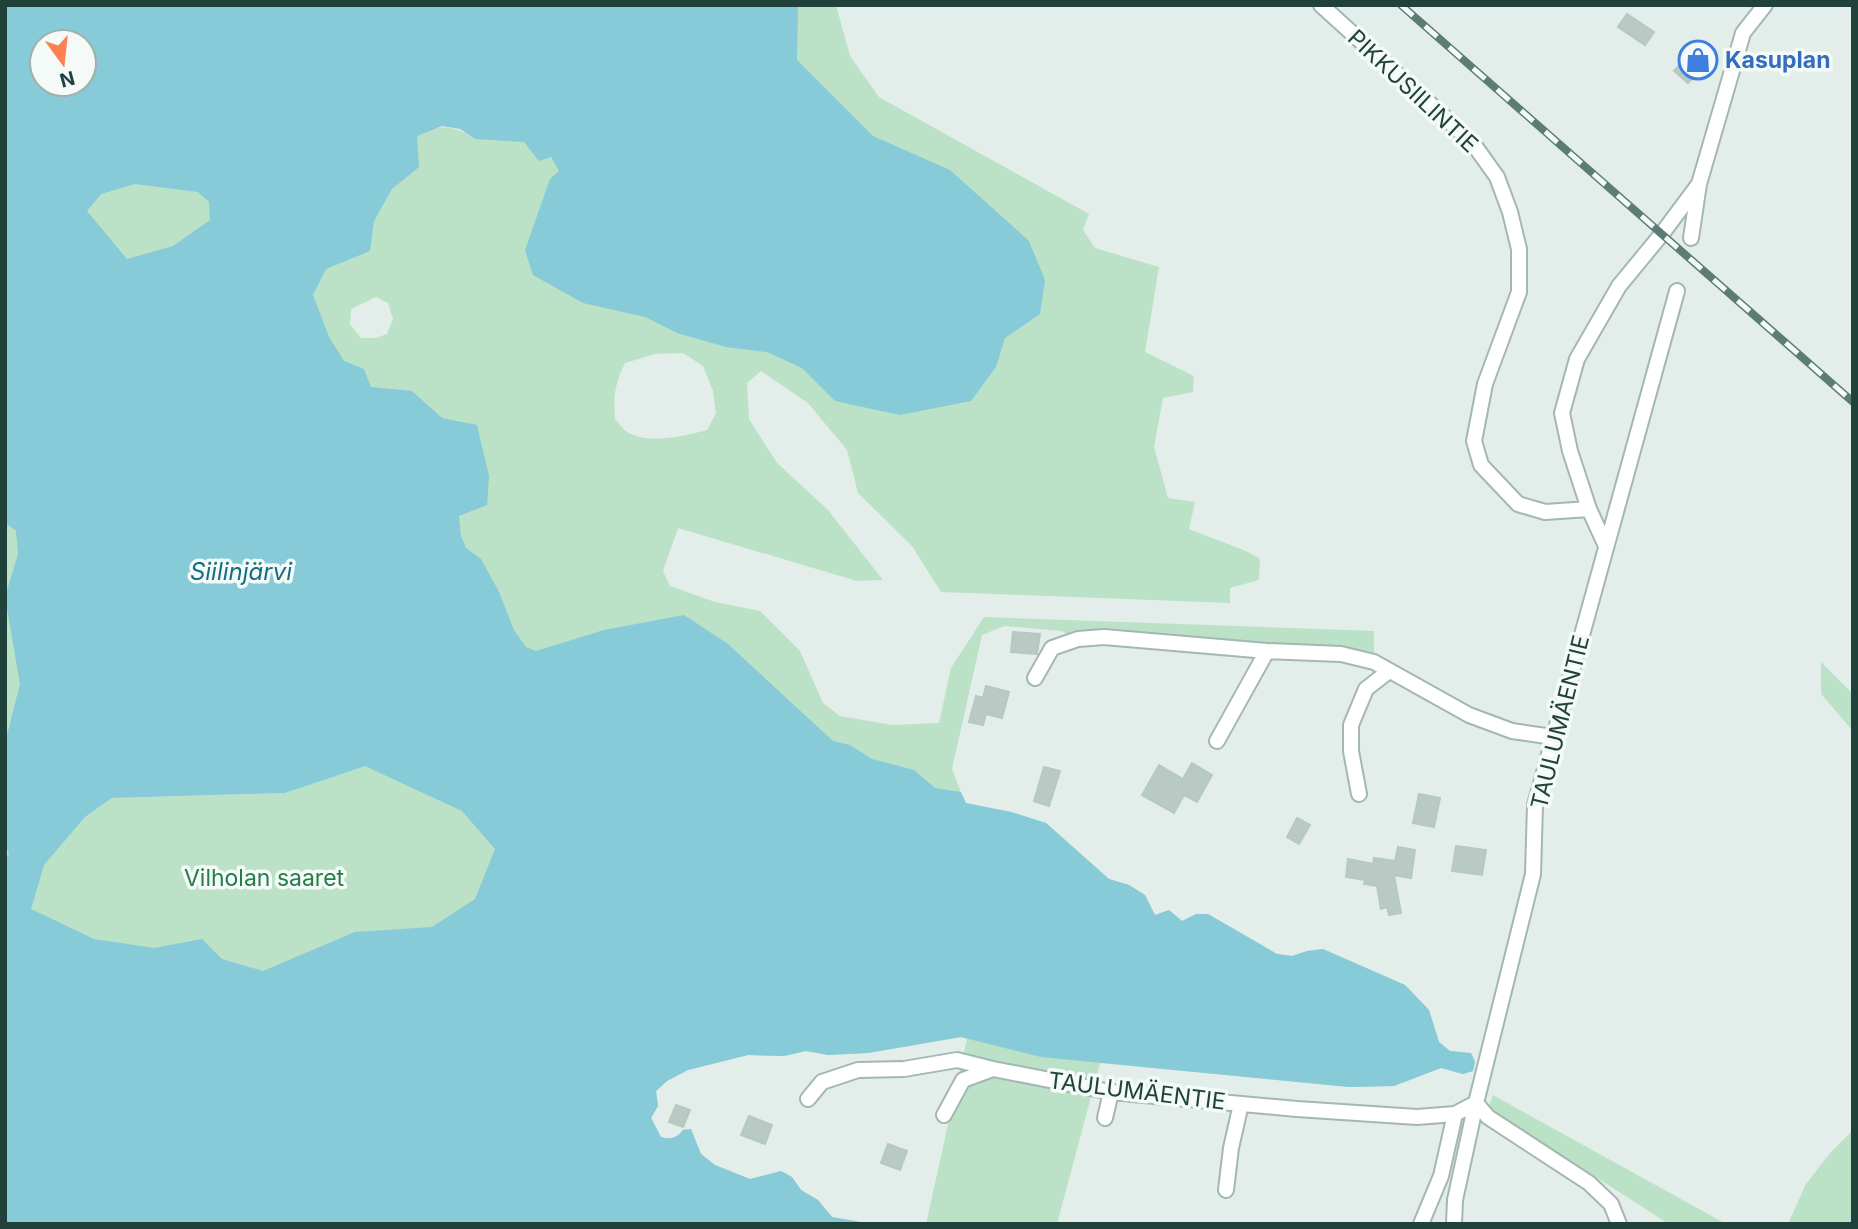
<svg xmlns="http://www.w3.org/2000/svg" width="1858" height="1229" viewBox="0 0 1858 1229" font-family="Inter,sans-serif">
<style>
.green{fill:#bbe1c6;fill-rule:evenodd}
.water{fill:#87cad8;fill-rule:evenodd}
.building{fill:#b8cac3;stroke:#b5c9c1;stroke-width:2}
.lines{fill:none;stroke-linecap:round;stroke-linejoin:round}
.street-casing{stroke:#a5b7b2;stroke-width:18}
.street{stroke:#fff;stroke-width:14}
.rail-casing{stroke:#5c7d75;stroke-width:8}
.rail{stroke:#f4faf7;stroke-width:5;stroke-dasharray:16;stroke-linecap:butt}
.labels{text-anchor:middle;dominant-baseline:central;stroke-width:7;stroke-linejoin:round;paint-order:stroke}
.shop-label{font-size:23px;font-weight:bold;fill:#366cbe;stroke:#f4faf7;text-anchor:start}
.street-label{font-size:23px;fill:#21423a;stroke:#f4faf7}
.park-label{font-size:23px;fill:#277d4a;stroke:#f4faf7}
.water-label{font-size:24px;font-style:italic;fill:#156f84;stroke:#f4faf7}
</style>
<rect width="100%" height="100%" fill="#e3eeea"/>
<!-- green -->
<path class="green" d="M535 5H836L850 56 879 97 1089 214 1083 230 1095 248 1159 267 1145 352 1194 376 1193 392 1163 398 1154 447 1168 498 1195 502 1189 529 1246 551 1260 559 1259 580 1230 588V603L941 592 912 546 858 493 847 450 808 403 761 371 747 383 749 419 777 463 828 510 883 580 857 581 678 528 663 571 670 586 715 602 760 611 800 651 823 703 840 716 892 725 939 723 951 668 984 617 1374 631V662L1078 639 1061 631 1004 626 982 635 952 769 965 803 1011 812 1046 823 1109 879 1129 885 1145 895 1155 915 1169 910 1182 921 1196 914H1208L1277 954 1292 956 1307 951 1323 949 1405 985 1429 1010 1439 1042 1450 1051 1471 1053 1475 1062 1473 1071 1463 1074 1441 1068 1394 1086 1349 1087 1100 1063 1057 1224H926L967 1039 961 1037 868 1053 828 1055 806 1051 784 1056 748 1055 688 1070 667 1081 656 1091 658 1106 651 1118 661 1137C670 1140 677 1138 683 1130L691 1129 701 1154 715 1165 750 1179 781 1171 792 1177 801 1190 818 1200 832 1217 872 1224H777L662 1174 554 685 59 204 87 184 427 130C447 124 458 128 475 139ZM376 297 388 303 393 319 387 334 376 338H361L350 324 351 309ZM683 353 703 366 713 391 716 413 707 430C683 436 650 445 627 432 623 429 618 423 615 419 613 397 615 383 625 363L655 354Z
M5 523 287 730 533 842 409 977 5 965ZM177 708 363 766 285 793 112 798 85 818Z
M1821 662 1853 694V731L1821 694Z
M1493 1095 1726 1224H1669L1488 1108Z
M1853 1130V1224H1788L1806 1184 1830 1153Z"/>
<!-- water -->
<path class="water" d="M5 5H798L797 60 873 136 950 170 1029 241 1045 280 1040 314 1005 338 996 367 971 401 900 415 835 401 802 368 767 352 726 347 677 333 645 317 583 303 533 275 525 250 550 179 559 171 551 157 539 161 524 142 475 139 460 129 442 126 417 136 419 167 392 189 374 221 370 251 326 269 313 295 329 337 344 361 364 369 371 387 412 391 442 418 477 425 489 476 487 505 459 516 461 536 466 548 481 559 499 592 514 630 526 647 536 651 604 630 684 615 728 644 833 741 850 745 872 759 914 770 935 788 961 792 966 803 1011 812 1046 823 1109 879 1129 885 1145 895 1155 915 1169 910 1182 921 1196 914H1208L1277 954 1292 956 1307 951 1323 949 1405 985 1429 1010 1439 1042 1450 1051 1471 1053 1475 1062 1473 1071 1463 1074 1441 1068 1394 1086 1349 1087 1041 1057 961 1037 868 1053 828 1055 806 1051 784 1056 748 1055 688 1070 667 1081 656 1091 658 1106 651 1118 661 1137C670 1140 677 1138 683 1130L691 1129 701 1154 715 1165 750 1179 781 1171 792 1177 801 1190 818 1200 832 1217 872 1224H5V859L9 854 5 843V743L20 684 5 597 18 554 16 531 5 523ZM42 42H84V84H42ZM135 184 198 192 209 202 210 220 173 246 127 259 87 211 101 194ZM365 766 462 811 495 849 475 899 432 927 355 932 263 971 222 959 202 939 154 948 94 939 31 909 44 865 84 818 112 798 285 793Z"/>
<!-- building -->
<path class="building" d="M1627 14 1654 32 1645 45 1618 27Z
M1699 43 1713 56 1688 83 1674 71Z
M1013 632 1040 634 1037 654 1011 652Z
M986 686 1009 692 1002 718 986 714 983 725 969 722 976 696 983 698Z
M1192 763 1212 775 1197 802 1184 795 1174 813 1142 795 1159 765 1183 779Z
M1044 767 1060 771 1049 806 1034 801Z
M1419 794 1440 798 1434 827 1413 823Z
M1297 818 1310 825 1299 844 1287 837Z
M1456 846 1486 850 1482 875 1452 871Z
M1398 847 1415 850 1411 878 1394 875 1401 913 1389 915 1387 907 1381 909 1377 886 1364 884 1365 880 1346 877 1348 859 1373 864 1374 858 1395 861Z
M676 1105 690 1110 683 1127 669 1122Z
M749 1116 772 1125 765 1144 741 1135Z
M888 1144 907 1151 900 1170 881 1163Z"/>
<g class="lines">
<defs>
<path id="street" d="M1321 5 1472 142 1497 177 1510 212 1519 249V292L1485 384 1474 441 1481 465 1518 504 1545 512 1589 509
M1691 238 1699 184 1743 33 1765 5
M1606 546 1589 509 1570 451 1562 413 1577 359 1619 286 1661 235 1699 184
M1035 678 1052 648 1078 639 1104 637 1267 651 1341 654 1374 662 1469 715 1512 731 1553 737
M1217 741 1267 651
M1359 794 1351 751V725L1366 689 1389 671
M808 1099 822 1082 858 1070 904 1069 957 1060 993 1069 1111 1092 1297 1109 1417 1117 1455 1114 1476 1103 1488 1117 1589 1183 1611 1204 1619 1224
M944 1115 963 1080 993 1069
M1105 1118 1111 1092
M1226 1190 1231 1148 1241 1104
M1421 1224 1441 1176 1455 1114
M1454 1224 1455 1200 1476 1103 1533 874 1535 805 1677 291"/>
</defs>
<!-- street casing -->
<use href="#street" class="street-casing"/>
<!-- street -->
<use href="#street" class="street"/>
<defs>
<path id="rail" d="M1401 5 1853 402"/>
</defs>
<!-- rail casing -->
<use href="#rail" class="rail-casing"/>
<!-- rail -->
<use href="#rail" class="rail"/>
</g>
<!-- icons -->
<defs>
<symbol id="shop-ring" viewBox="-11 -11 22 22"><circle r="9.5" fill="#f4faf7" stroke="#3f7fe0" stroke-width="1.5"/><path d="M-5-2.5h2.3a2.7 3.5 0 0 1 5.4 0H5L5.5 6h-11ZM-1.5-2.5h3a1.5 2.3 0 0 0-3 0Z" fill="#3f7fe0"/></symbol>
</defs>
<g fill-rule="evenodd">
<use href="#shop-ring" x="1676" y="38" width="44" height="44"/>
</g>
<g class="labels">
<!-- shop labels -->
<g class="shop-label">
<text x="1725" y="60">Kasuplan</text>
</g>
<!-- street labels -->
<g class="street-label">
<text transform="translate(1413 91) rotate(43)">PIKKUSIILINTIE</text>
<text transform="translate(1560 722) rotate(-76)">TAULUMÄENTIE</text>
<text transform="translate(1137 1091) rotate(7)">TAULUMÄENTIE</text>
</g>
<!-- park labels -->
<g class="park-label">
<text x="264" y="878">Vilholan saaret</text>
</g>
<!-- water labels -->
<g class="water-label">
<text x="241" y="571">Siilinjärvi</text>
</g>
</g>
<!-- border -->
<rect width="1858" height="1229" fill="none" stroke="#21423a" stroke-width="14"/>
<!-- north arrow -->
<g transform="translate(63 63) rotate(165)"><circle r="33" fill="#f4faf7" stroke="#a0b0ab" stroke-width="2"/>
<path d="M0-5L12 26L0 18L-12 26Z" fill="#fe7f52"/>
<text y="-10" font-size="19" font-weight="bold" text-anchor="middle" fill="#21423a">N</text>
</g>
</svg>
